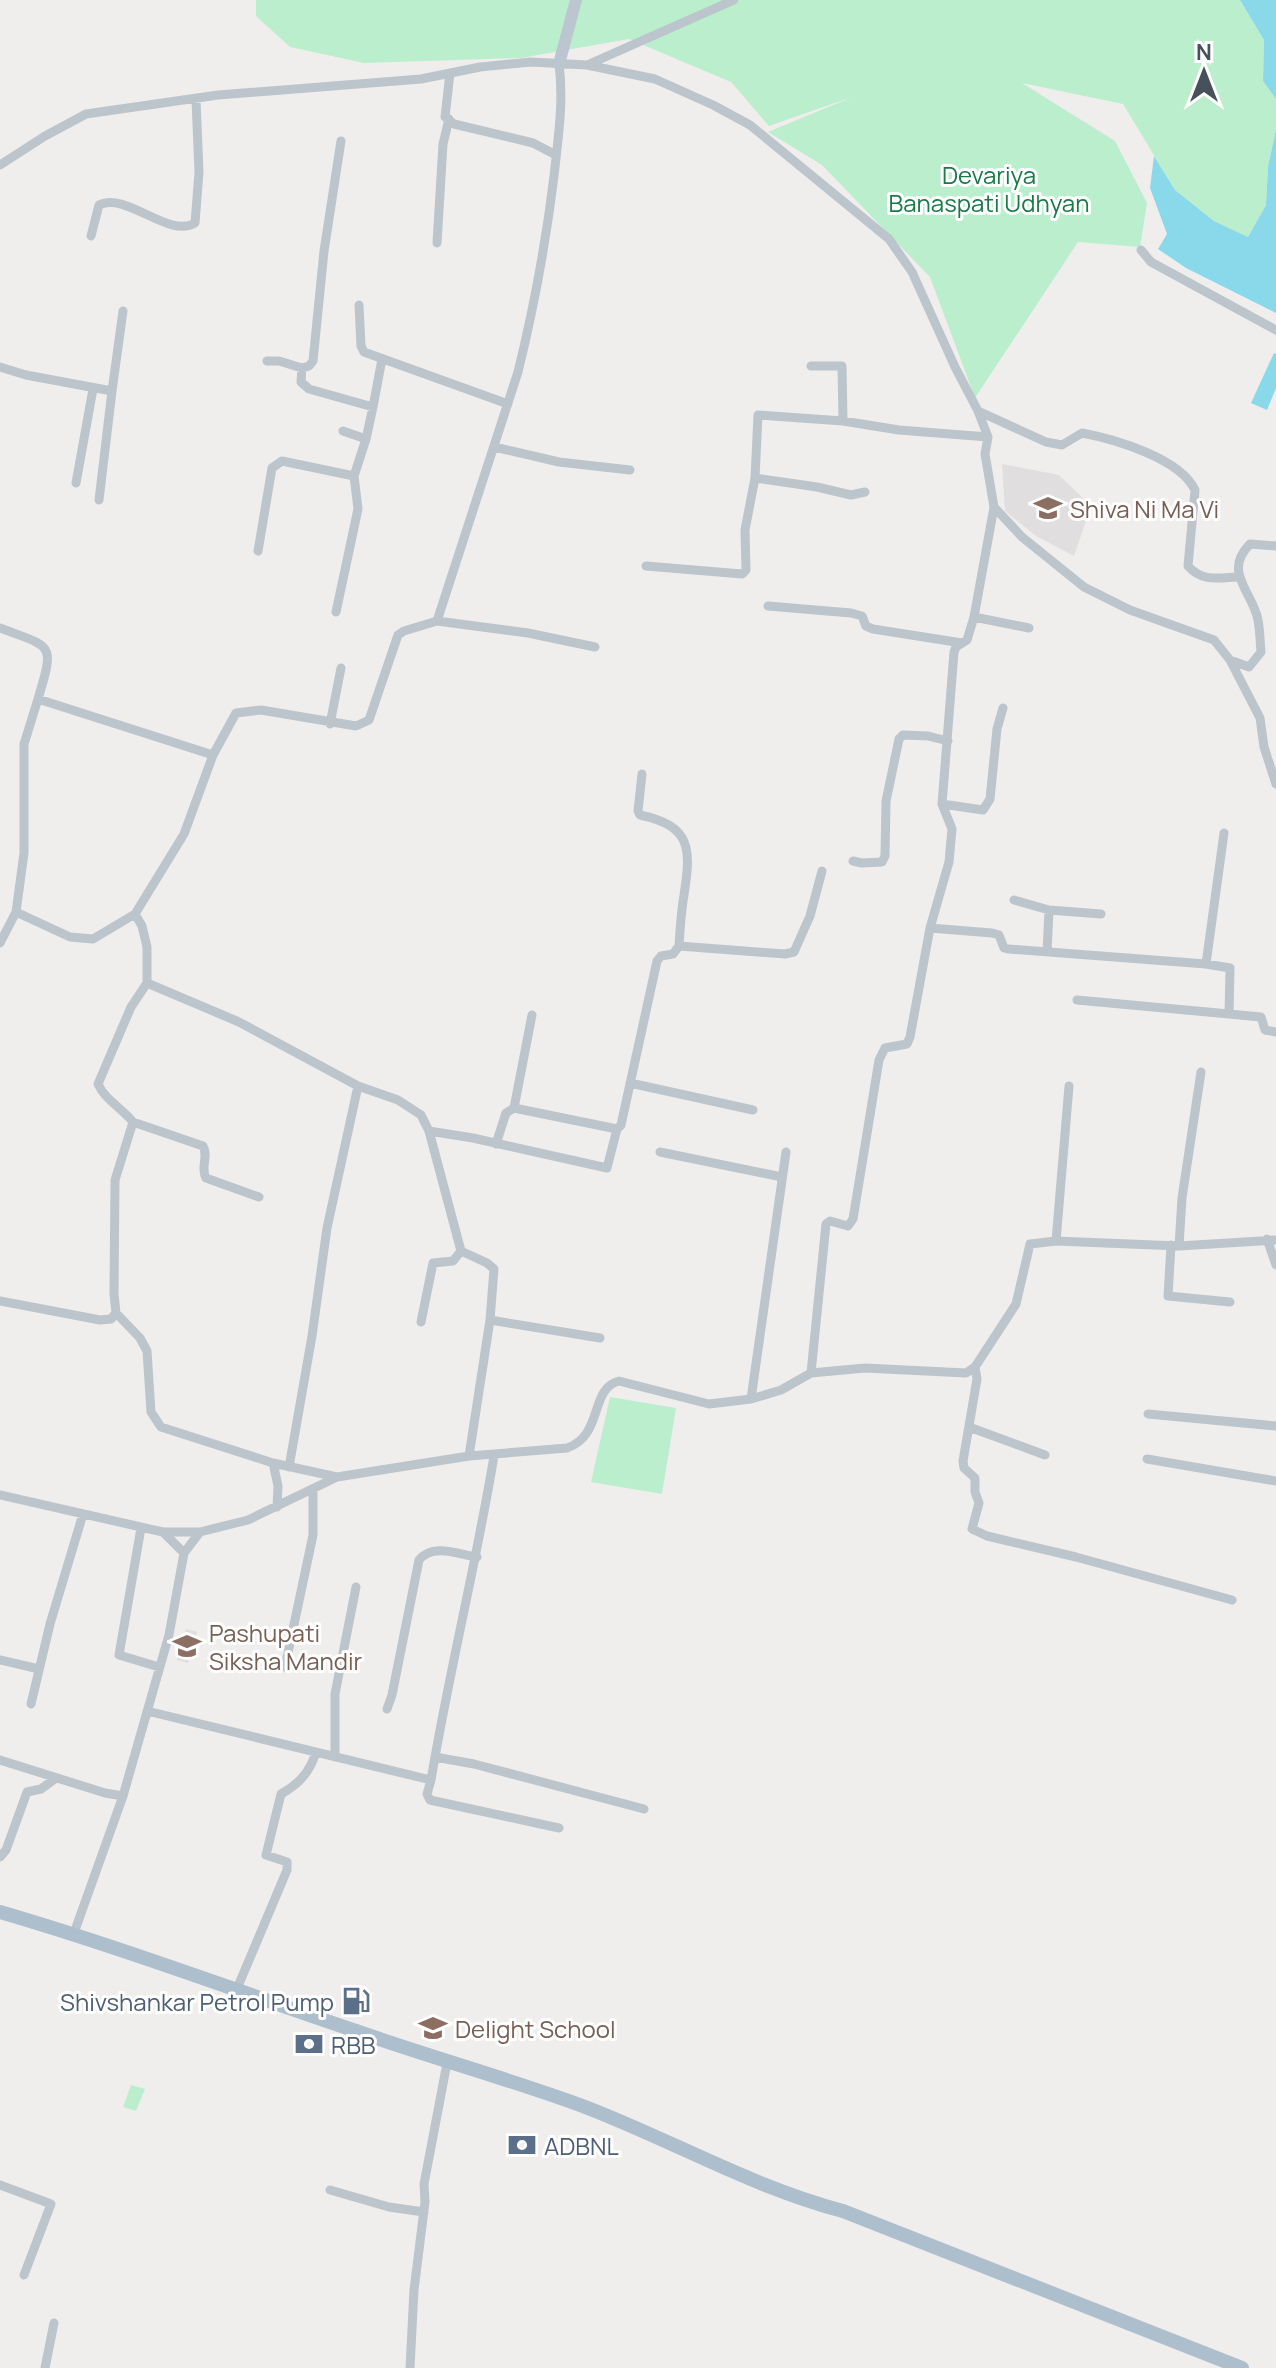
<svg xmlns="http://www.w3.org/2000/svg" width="1276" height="2368" viewBox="0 0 1276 2368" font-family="Manrope,sans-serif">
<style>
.education{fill:#e1dedf}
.green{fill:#bbeecd}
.water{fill:#89d9ea}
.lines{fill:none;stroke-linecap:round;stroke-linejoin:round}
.street{stroke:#bcc5cc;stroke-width:9}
.secondary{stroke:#bbc6d1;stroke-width:12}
.primary{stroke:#adbecc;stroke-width:14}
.labels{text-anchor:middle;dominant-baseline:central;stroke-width:6;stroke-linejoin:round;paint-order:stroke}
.park-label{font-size:24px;fill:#187a46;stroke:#fff}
.education-label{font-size:24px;fill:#785e54;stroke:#fff;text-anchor:start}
.service-label{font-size:24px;fill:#4e5e75;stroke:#fff;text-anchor:start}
</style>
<rect width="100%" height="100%" fill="#f0eded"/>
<!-- education -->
<path class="education" d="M1002 464 1059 475 1091 506 1074 556 1036 536 1005 511Z
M186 1629 197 1632 188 1663 177 1660Z"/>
<!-- green -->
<path class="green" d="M256 0H1240L1264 40 1263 81 1276 99V129L1268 167 1266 205 1248 237 1214 221 1175 190 1123 104 1022 83 1115 141 1147 203 1140 247 1078 242 975 398 930 277 822 165 768 132 852 97 769 126 731 82 629 39 521 58 364 63 290 47 256 16Z
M610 1397 676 1408 662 1494 591 1482Z
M131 2085 145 2089 136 2111 123 2107Z"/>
<!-- water -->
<path class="water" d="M1240 0H1276V99L1263 81 1264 40Z
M1276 129V313L1186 268 1158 249 1167 234 1150 188 1154 156 1175 190 1214 221 1248 237 1266 205 1268 167Z
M1274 353 1276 354V388L1267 410 1251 403Z"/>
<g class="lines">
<!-- street -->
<path class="street" d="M587 65 655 79 713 105 750 125 889 239 912 272 955 367 978 411 988 437 985 454 994 507 1022 537 1084 587 1130 610 1214 640 1230 660 1260 718 1264 747 1276 784
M450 73 445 117 454 124 533 143 556 155
M0 165 45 136 86 114 218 95 421 79 480 67 531 62 587 65 734 0
M91 236 99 205C126 191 168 239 195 223L199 172 196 100
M437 243 443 144 449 119
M1141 250 1151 262 1276 330
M359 305 361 346 364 352 508 404
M267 361H279L302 368 301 382 309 389 373 407 382 359
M811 366H842L843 421
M0 367 26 375 112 391 123 311
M302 368 309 366 313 361 324 251 341 141
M978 411 1046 442 1062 445 1082 433C1114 439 1180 458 1195 490L1188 566C1202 582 1218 578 1237 577
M343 431 366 439 373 407
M494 447 559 462 630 470
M755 478 817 487 851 495 865 492
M76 483 93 389
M99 500 112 391
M258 551 272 468 282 461 354 476
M646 566 742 574 746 570 745 530 755 478 758 415 843 421 899 430 988 437
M768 606 851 613 862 616 866 626 873 629 962 643
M336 612 358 509 354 476 366 439
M974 617 1029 628
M437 621 528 633 595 647
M0 628C53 648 55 642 38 699L213 755
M1230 660 1249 667 1261 652C1260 642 1260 630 1258 620 1253 592 1222 572 1250 544L1276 546
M38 699 24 744V853L16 912 70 937 93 939 135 914
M330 724 341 668
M942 804 983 810 990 799 997 729 1003 708
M1224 833 1206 964 1230 968 1229 1014 1261 1017 1265 1030 1276 1032
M853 861 862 863 882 862 885 856 886 801 899 739 903 735 928 736 948 741
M1014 900 1049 910 1101 914
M930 928 992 933 999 935 1004 948 1008 949 1206 964
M0 943 16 912
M679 946 785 954 794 952 810 916 822 871
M1047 952 1049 910
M147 983 239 1022 358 1086 398 1100 421 1115 429 1131 461 1251 487 1263 494 1269 490 1320 469 1456 567 1448C604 1435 589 1389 619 1381L709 1404 751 1399 781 1390 811 1373 865 1368 966 1373 975 1367 1016 1304 1030 1244 1056 1241 1179 1246 1276 1240
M1077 1000 1229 1014
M630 1083 753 1110
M514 1108 532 1015
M133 1122 203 1146C209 1156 200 1167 206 1178L259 1197
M429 1131 473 1138 607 1168 617 1129 621 1125 657 961 661 956 673 954 679 946C680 929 681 912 684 895 691 849 692 826 640 815L638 811 642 774
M496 1144 506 1113 514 1108 617 1129
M660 1152 782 1177
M1267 1239 1276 1265
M1056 1241 1069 1086
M1171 1245 1168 1296 1230 1302
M1179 1246 1182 1198 1201 1072
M0 1301 100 1320 111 1319 116 1313
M490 1320 600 1338
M421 1322 433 1263 453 1261 461 1251
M975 1367 977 1379 963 1461 964 1468 975 1478V1492L979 1503 972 1529 987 1536 1076 1557 1232 1600
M811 1373 826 1224 830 1221 848 1226 853 1219 879 1060 885 1048 907 1044 910 1037 930 928 949 862 952 829 942 804 954 652 956 647 967 640 974 617 994 507
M751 1399 786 1152
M1148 1414 1276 1426
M969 1427 1045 1455
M1147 1459 1276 1481
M273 1463 278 1486 277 1507
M289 1467 312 1336 327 1228 358 1086
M337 1477 273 1463 161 1427 151 1412 147 1351 140 1338 116 1313 114 1294 115 1180 133 1122C121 1107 105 1100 98 1084L131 1007 147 983V947L142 926 135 914 184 834 213 755 236 713 261 710 356 726 369 720 398 635 404 631 437 621 518 372C534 307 546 242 554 176 558 138 564 102 559 64
M0 1495 163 1532 184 1553 169 1635 123 1796 74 1933
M141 1528 119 1655 159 1667
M163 1532H200L248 1520 337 1477 469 1456
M184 1553 200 1532
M0 1660 39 1669
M285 1667 313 1535V1489
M31 1704 50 1624 83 1514
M387 1709 392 1695 419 1560C433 1543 457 1554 477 1557
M147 1711 431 1780C449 1672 476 1565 494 1456
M335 1757V1694L356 1587
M435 1757 474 1764 644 1809
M0 1760 105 1793 123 1796
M431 1780 427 1794 430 1800 559 1828
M0 1857 6 1850 27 1792 41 1789 56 1778
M236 1991 287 1870V1862L266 1855 281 1794C299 1784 310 1772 316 1752
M0 2185 51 2204 24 2275
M330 2190 389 2207 424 2212
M45 2368 54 2323
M410 2368 414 2290 425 2202 424 2184 447 2063"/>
<!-- secondary -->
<path class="secondary" d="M559 64 576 0"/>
<!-- primary -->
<path class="primary" d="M0 1912C120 1947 237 1991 356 2031 430 2057 506 2078 580 2105 668 2138 751 2187 843 2211L1242 2368"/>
</g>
<!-- icons -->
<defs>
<symbol id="school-bare" viewBox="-9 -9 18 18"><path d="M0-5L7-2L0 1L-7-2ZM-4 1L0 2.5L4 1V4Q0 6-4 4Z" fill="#8d6e63" stroke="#fff" stroke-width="2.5" paint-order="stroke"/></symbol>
<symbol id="fuel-bare" viewBox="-9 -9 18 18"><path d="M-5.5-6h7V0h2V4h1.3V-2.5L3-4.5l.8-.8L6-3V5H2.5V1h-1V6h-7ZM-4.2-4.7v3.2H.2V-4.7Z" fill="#5c6f8a" stroke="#fff" stroke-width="2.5" paint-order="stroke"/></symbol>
<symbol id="bank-bare" viewBox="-9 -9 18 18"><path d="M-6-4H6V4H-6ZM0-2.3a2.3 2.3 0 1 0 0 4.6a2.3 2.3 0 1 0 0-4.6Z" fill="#5c6f8a" stroke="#fff" stroke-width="2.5" paint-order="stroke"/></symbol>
</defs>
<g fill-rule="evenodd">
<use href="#school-bare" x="1028" y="488" width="40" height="40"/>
<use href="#school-bare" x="167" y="1626" width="40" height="40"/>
<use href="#fuel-bare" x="336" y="1981" width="40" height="40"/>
<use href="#school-bare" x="413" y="2008" width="40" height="40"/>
<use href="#bank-bare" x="289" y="2024" width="40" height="40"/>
<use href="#bank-bare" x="502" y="2125" width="40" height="40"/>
</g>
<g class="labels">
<!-- park labels -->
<g class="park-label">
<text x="989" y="174">Devariya<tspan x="989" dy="28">Banaspati Udhyan</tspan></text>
</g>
<!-- education labels -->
<g class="education-label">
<text x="1070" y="508">Shiva Ni Ma Vi</text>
<text x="209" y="1632">Pashupati<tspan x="209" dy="28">Siksha Mandir</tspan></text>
<text x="455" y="2028">Delight School</text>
</g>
<!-- service labels -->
<g class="service-label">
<text x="334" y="2001" text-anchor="end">Shivshankar Petrol Pump</text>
<text x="331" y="2044">RBB</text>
<text x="544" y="2145">ADBNL</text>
</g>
</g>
<!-- north arrow -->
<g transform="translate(1204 72)" stroke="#ffffff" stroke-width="6" paint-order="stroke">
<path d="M0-6L14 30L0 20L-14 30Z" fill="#46515a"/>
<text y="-12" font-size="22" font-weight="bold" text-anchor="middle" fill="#46515a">N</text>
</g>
</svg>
